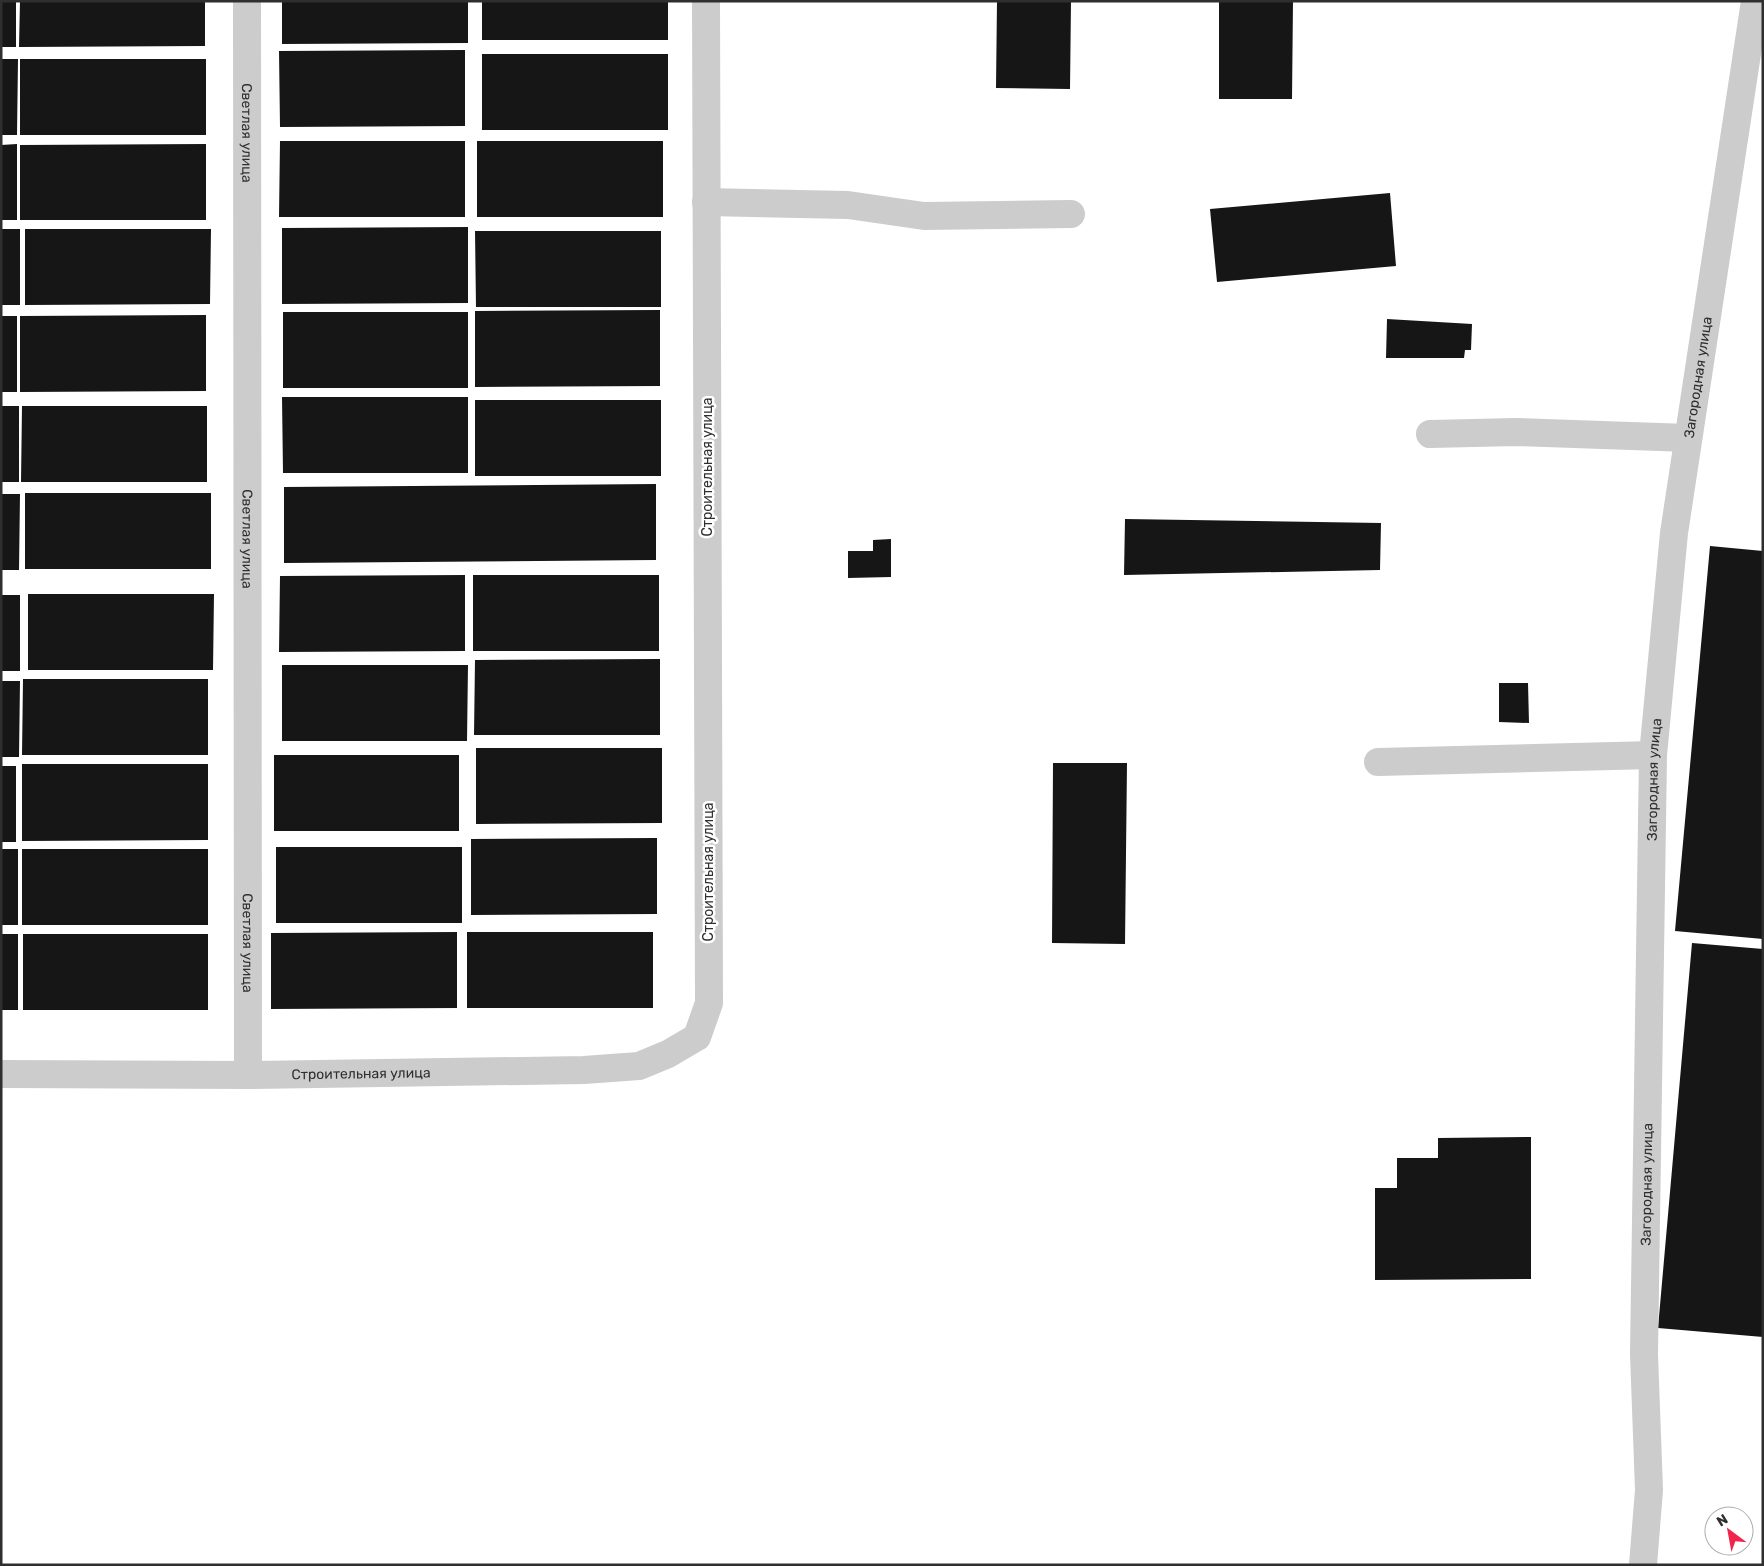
<svg xmlns="http://www.w3.org/2000/svg" width="1764" height="1566" viewBox="0 0 1764 1566" font-family="Rubik,sans-serif">
<style>
.building{fill:#161616}
.lines{fill:none;stroke-linecap:round;stroke-linejoin:round}
.minor{stroke:#ccc;stroke-width:28}
.labels{text-anchor:middle;dominant-baseline:central;stroke-width:5;stroke-linejoin:round;paint-order:stroke}
.street-label{font-size:14px;fill:#2f2f2f;stroke:#fff}
</style>
<rect width="100%" height="100%" fill="#fff"/>
<!-- building -->
<path class="building" d="M1 1H16V47H1Z
M20 1H205V46L19 47Z
M282 1H468V43L282 44Z
M482 1H668V40H482Z
M997 1H1071L1070 89 996 88Z
M1219 1H1293L1292 99H1219Z
M465 50V126L280 127 279 51Z
M482 54H668V130H482Z
M1 59H18L17 135H1Z
M20 59H206V135H20Z
M280 141H465V217H279Z
M477 141H663V217H477Z
M17 144V220H1V145Z
M206 144V220H20V145Z
M1390 193 1396 266 1217 282 1210 209Z
M468 227V303L282 304V228Z
M1 229H20V305H1Z
M25 229H211L210 304 25 305Z
M475 231H661V307H476Z
M660 310V386L475 387V311Z
M283 312H468V388H283Z
M206 315V391L20 392V316Z
M1 316H17V392H1Z
M1387 319 1472 324 1471 350H1465L1464 358H1386Z
M282 397H468V473H283Z
M475 400H661V476H475Z
M1 406H19V482H1Z
M22 406H207V482H21Z
M656 484V560L284 563V487Z
M25 493H211V569H25Z
M1 494H20L19 570H1Z
M1125 519 1381 523 1380 570 1124 575Z
M891 539V577L848 578V551H873V540Z
M1710 546 1763 551V939L1675 931Z
M465 575V651L279 652 280 576Z
M473 575H659V651H473Z
M28 594H214L213 670H28Z
M1 595H20V671H1Z
M660 659V735H474L475 660Z
M282 665H468L467 741H282Z
M23 679H208V755H22Z
M1 681H20L19 757H1Z
M1499 683H1528L1529 723 1499 722Z
M476 748H662V823L476 824Z
M274 755H459V831H274Z
M1053 763H1127L1125 944 1052 943Z
M22 764H208V840L22 841Z
M1 766H16V842H1Z
M657 838V914L471 915V839Z
M276 847H462V923H276Z
M1 849H18V925H1Z
M22 849H208V925H22Z
M457 932V1008L271 1009V933Z
M467 932H653V1008H467Z
M1 934H18V1010H1Z
M23 934H208V1010H23Z
M1692 943 1763 949V1337L1658 1328Z
M1531 1137V1279L1375 1280V1188H1397V1158H1438V1138Z"/>
<g class="lines">
<!-- minor -->
<g class="minor">
<path id="s1" d="M247 1 248 1075"/>
<path d="M706 202 848 205 924 216 1071 214"/>
<path d="M1430 434 1516 432 1688 438"/>
<path d="M1378 762 1653 755"/>
<path id="s2" d="M1 1074 248 1075 584 1070 639 1066 668 1054 697 1037 709 1003 706 1"/>
<path id="s3" d="M1643 1565 1649 1490 1644 1354 1653 755 1674 533 1755 1"/>
</g>
</g>
<g class="labels">
<!-- street labels -->
<g class="street-label">
<text stroke="none"><textPath href="#s1" startOffset="132">Светлая улица</textPath></text>
<text stroke="none"><textPath href="#s3" startOffset="1191">Загородная улица</textPath></text>
<text transform="translate(707 467) rotate(-90)">Строительная улица</text>
<text stroke="none"><textPath href="#s1" startOffset="538">Светлая улица</textPath></text>
<text stroke="none"><textPath href="#s3" startOffset="786">Загородная улица</textPath></text>
<text transform="translate(708 872) rotate(-90)">Строительная улица</text>
<text stroke="none"><textPath href="#s1" startOffset="942">Светлая улица</textPath></text>
<text stroke="none"><textPath href="#s2" startOffset="360">Строительная улица</textPath></text>
<text stroke="none"><textPath href="#s3" startOffset="381">Загородная улица</textPath></text>
</g>
</g>
<!-- border -->
<rect width="1764" height="1566" fill="none" stroke="#2f2f2f" stroke-width="5"/>
<!-- north arrow -->
<g transform="translate(1729 1531) rotate(328)"><circle r="24" fill="#ffffff" stroke="#acacac"/>
<path d="M0-4L9 19L0 12L-9 19Z" fill="#f3244c"/>
<text y="-8" font-size="14" font-weight="bold" text-anchor="middle" fill="#2f2f2f">N</text>
</g>
</svg>
